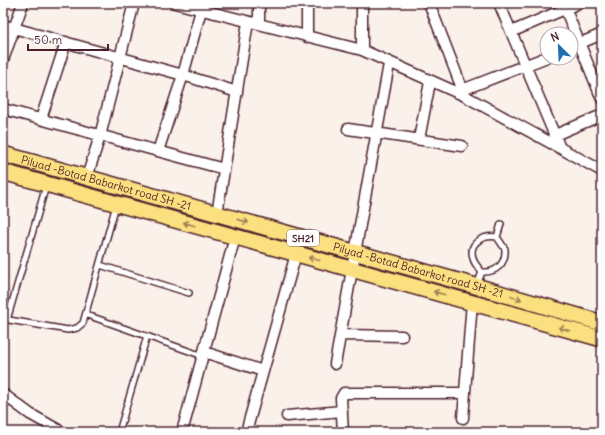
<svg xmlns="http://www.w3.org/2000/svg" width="605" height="435" viewBox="0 0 605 435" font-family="Delius,sans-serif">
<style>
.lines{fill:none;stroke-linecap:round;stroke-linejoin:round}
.service-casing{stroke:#4a1f2b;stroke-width:8}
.minor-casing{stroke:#4a1f2b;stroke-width:13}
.primary-casing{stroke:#4a1f2b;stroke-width:18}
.service{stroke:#fff;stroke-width:5}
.minor{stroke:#fff;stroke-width:10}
.primary{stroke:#fbe080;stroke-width:15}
.oneway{stroke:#a28056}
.labels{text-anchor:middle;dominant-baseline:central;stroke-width:3;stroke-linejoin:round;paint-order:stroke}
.shield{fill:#fff;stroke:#80626b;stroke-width:1}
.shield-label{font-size:10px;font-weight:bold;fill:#4a1f2b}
.street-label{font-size:11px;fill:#4a1f2b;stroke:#fff}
</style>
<rect width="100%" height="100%" fill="#fbf1eb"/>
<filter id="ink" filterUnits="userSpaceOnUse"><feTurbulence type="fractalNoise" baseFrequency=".025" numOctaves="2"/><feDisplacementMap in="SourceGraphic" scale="8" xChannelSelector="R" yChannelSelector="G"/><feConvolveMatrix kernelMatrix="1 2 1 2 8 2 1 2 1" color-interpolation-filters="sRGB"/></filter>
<g filter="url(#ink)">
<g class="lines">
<defs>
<path id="service" d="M100 265 189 293
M482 272C496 273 506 264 505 249L497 237 501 224
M477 285 482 272C479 268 474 264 473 258 468 242 484 235 497 237
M87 315 203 356
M3 319 68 330 77 328 83 323 116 205
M7 320 46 186
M119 432 147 336"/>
<path id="minor" d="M175 3 362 50 465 96 602 171
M259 3V24
M429 3 465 96
M499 3 560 148
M563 3 602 99
M3 25 183 75 237 92
M511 32 579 3
M307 37V3
M571 47 602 34
M362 50V3
M3 60 23 3
M462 90 547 57
M3 109 224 169
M41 119 66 42
M348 129 462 146
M555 135 602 115
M419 139 430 82
M158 151 183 75 201 10
M87 177 100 136 134 3
M217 214 248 22
M341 335 402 336
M204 352 263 371
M335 364 389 64
M3 394 30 414 62 432
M287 416 342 411
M463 418 472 302
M182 432 235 237
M246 432 296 254
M343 432 341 398 344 393H465"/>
<g id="primary">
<path id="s1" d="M3 154 472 285 602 323"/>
<path d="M3 172 602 339"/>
</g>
</defs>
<!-- service casing -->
<use href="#service" class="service-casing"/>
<!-- minor casing -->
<use href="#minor" class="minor-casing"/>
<!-- primary casing -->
<use href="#primary" class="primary-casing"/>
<!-- service -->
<use href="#service" class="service"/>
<!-- minor -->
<use href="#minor" class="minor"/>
<!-- primary -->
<use href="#primary" class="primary"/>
</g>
<!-- one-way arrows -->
<defs><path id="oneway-shaft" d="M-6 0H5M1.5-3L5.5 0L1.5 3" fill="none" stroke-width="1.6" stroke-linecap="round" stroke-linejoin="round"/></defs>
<g class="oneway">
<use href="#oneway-shaft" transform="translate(243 221) rotate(16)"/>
<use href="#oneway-shaft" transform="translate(189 224) rotate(-164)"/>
<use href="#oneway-shaft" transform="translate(314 259) rotate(-165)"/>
<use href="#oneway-shaft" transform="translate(439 293) rotate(-164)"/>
<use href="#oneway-shaft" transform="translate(516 298) rotate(16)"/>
<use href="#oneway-shaft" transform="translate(564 329) rotate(-164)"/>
</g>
</g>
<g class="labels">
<!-- shield labels -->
<rect class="shield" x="287" y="230" width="32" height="16" rx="3"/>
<g class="shield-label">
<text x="303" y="238">SH21</text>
</g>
<!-- street labels -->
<g class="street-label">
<text stroke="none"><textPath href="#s1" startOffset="107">Pilyad -Botad Babarkot road SH -21</textPath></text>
<text stroke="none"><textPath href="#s1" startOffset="431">Pilyad -Botad Babarkot road SH -21</textPath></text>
</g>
</g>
<!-- margin -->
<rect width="605" height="435" fill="none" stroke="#fff" stroke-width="16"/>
<rect x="8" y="8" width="589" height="419" fill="none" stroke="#4a1f2b" stroke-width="1.5" filter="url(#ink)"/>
<!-- north arrow -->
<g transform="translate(559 46) rotate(336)"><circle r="19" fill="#ffffff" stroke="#b7a5aa"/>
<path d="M0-3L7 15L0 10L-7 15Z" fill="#1f6fb2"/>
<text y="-6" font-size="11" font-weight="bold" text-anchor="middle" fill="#4a1f2b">N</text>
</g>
<!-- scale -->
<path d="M28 44v6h80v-6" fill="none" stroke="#4a1f2b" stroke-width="2"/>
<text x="34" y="44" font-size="12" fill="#4a1f2b" stroke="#ffffff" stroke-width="3" paint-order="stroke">50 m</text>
</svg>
